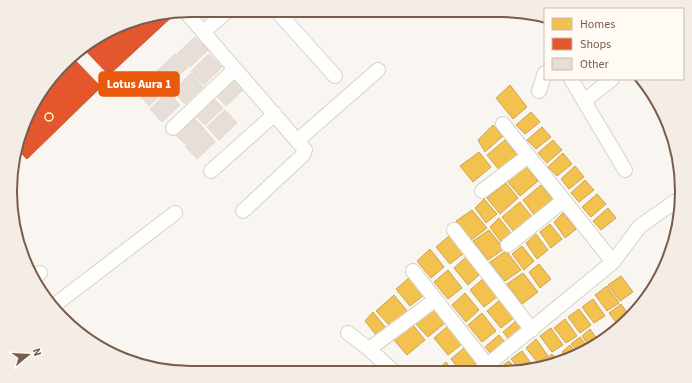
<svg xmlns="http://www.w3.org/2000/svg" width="692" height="383" viewBox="0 0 692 383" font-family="'Source Sans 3',sans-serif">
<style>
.homes{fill:#f2c14e;stroke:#cea34e}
.shops{fill:#e4572e;stroke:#c45837}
.building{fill:#e6ded7;stroke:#e2d8d2}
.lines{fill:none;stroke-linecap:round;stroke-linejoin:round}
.minor-casing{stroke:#d7d1cb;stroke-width:16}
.minor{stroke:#fefefd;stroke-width:14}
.rim{fill:none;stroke:#7a5c4d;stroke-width:2}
.leader{fill:none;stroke:#e8590c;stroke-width:1.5}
.callout-dot{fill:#e8590c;stroke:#fffaf3;stroke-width:1.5}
.callout{fill:#e8590c;stroke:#e8590c;stroke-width:1.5}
.callout-label{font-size:12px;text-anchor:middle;font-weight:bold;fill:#fff}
</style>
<rect width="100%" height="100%" fill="#f9f5f0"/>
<!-- homes -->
<path class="homes" d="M510 85 527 107 513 119 496 98Z
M531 112 540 122 525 134 516 125Z
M493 125 503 136 485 152 478 140Z
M542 127 551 137 536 149 527 140Z
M505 140 518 156 500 171 487 155Z
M553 140 562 150 547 163 538 153Z
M479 152 491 167 473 182 460 166Z
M563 153 572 164 557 176 548 167Z
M525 166 538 181 520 196 507 181Z
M575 166 584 177 569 189 561 179Z
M585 180 594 190 579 202 571 193Z
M506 183 518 198 500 214 487 198Z
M541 185 554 201 535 216 523 200Z
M597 194 606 204 591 217 582 207Z
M484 199 497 214 486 223 475 208Z
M520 202 532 217 514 232 502 217Z
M608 208 616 218 601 230 593 221Z
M472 210 487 228 471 240 456 221Z
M563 213 576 229 565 238 554 222Z
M499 218 511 233 501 242 490 227Z
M550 224 562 239 551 248 540 232Z
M489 230 504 249 488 260 473 241Z
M536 234 548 250 537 259 526 243Z
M450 235 464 253 450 264 436 247Z
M522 246 534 261 524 270 512 254Z
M430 249 444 267 431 278 417 261Z
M506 251 521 270 505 281 490 262Z
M467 256 481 273 468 285 454 268Z
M539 264 551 279 540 288 529 272Z
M448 270 462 288 448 299 434 282Z
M523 273 538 292 522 304 507 284Z
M621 276 633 292 620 301 608 285Z
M410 277 424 295 410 306 396 289Z
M484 278 498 296 484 307 470 290Z
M607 286 619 303 607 311 595 295Z
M465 293 479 310 466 322 452 305Z
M394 295 407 311 390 326 376 311Z
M501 299 515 317 501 328 487 311Z
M593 299 605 316 594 323 582 307Z
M621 304 628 314 618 325 609 313Z
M433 307 445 323 428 337 414 322Z
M579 309 591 325 580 333 568 317Z
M373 312 386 328 376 335 365 321Z
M482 313 496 331 482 342 468 325Z
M565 319 577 336 566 343 554 328Z
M517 320 525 330 511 342 503 332Z
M412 324 425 340 407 355 394 340Z
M448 326 462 344 448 355 434 338Z
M551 328 563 345 552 352 540 336Z
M590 329 600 343 590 347 582 336Z
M499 335 507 345 493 356 485 347Z
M580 337 588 347 578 351 571 344Z
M536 339 548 356 538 363 526 348Z
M570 345 576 352 565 356 562 352Z
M465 347 479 365 471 372H461L451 359Z
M522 351 534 367 524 371H521L511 359Z
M552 354 557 359 538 366Z
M509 361 517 371 500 372 498 369Z
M446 362 453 372H435Z"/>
<!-- shops -->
<path class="shops" d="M176 13 109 75 82 47 133 20Z
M72 57 101 87 27 159 16 148V144L41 90Z"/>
<!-- building -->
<path class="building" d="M195 37 208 50 190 67 177 54Z
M175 54 188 67 170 84 157 71Z
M209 54 222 67 204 85 191 71Z
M191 73 203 87 185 104 173 91Z
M155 75 167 88 149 106 137 92Z
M232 76 244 89 226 106 214 93Z
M168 91 180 105 162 122 150 109Z
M210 95 223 108 205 125 192 112Z
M225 110 237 123 219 140 207 127Z
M190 114 203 127 185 144 172 131Z
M203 128 215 142 197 159 185 146Z"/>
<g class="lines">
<defs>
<path id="minor" d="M276 10 335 76
M185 11 305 150 303 155 243 211
M203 32 229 10
M571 79 625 170
M539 91 545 73
M584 101 612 79
M173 128 235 69
M298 140 378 70
M211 171 275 114
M482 191 527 157
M454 230 532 330
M508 245 563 201
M613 262 640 226 679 199
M413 271 487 365
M34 277 40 273
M52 307 175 213
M348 333 369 349 394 372
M369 349 435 300
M479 372 613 262 503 124"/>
</defs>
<!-- minor casing -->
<use href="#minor" class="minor-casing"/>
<!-- minor -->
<use href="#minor" class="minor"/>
</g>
<!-- crop -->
<path d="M0 0H692V383H0ZM191 17H501A174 174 0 0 1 675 191V192A174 174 0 0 1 501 366H191A174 174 0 0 1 17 192V191A174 174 0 0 1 191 17Z" fill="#f4ede6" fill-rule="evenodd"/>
<path class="rim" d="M191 17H501A174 174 0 0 1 675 191V192A174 174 0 0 1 501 366H191A174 174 0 0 1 17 192V191A174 174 0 0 1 191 17Z"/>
<!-- callouts -->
<path class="leader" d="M49 117L99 84"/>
<circle class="callout-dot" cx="49" cy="117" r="4"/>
<rect class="callout" x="99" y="72" width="80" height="24" rx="4"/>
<g class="callout-label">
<text x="139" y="88">Lotus Aura 1</text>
</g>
<!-- legend -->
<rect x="544" y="8" width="140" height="72" fill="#fffaf3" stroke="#cabbb1"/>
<rect x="552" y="18" width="20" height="12" fill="#f2c14e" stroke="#cabbb1"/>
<text x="580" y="28" font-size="12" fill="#7a5c4d">Homes</text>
<rect x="552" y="38" width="20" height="12" fill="#e4572e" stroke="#cabbb1"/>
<text x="580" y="48" font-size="12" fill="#7a5c4d">Shops</text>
<rect x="552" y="58" width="20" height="12" fill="#e6ded7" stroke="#cabbb1"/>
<text x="580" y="68" font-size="12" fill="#7a5c4d">Other</text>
<!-- north arrow -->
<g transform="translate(28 355) rotate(72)" stroke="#fffaf3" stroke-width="3" paint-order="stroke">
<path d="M0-3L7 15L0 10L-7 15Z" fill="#7a5c4d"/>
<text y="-6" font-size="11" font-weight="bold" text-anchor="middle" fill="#7a5c4d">N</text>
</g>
</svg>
